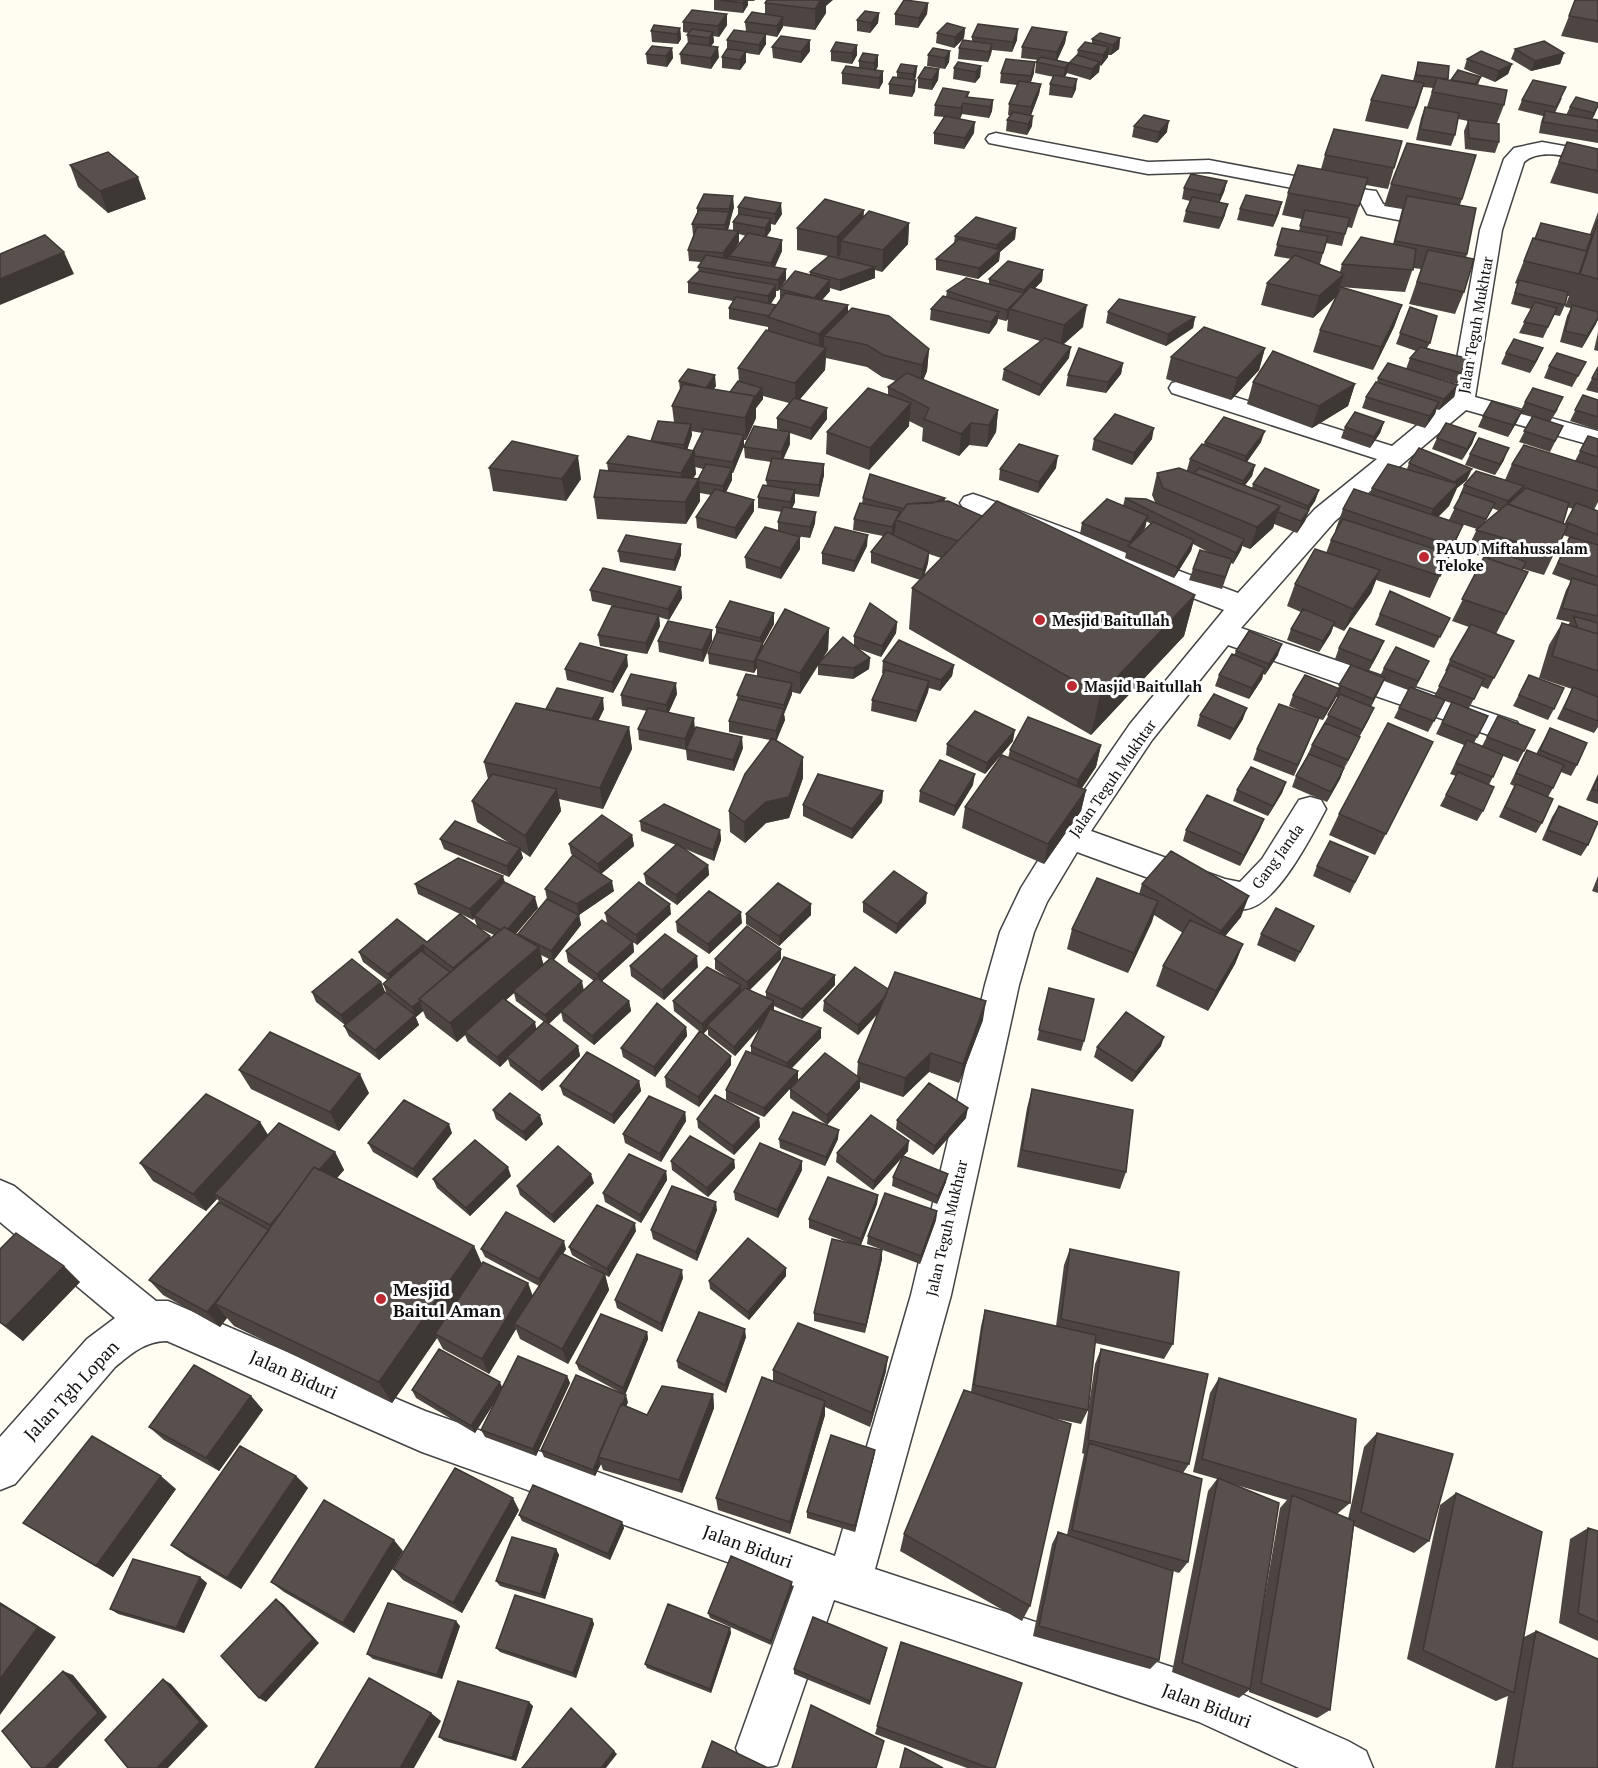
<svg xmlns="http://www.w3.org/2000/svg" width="1598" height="1768" viewBox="0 0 1598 1768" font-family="'PT Serif',serif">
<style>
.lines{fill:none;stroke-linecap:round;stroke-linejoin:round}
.minor-casing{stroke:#434343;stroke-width:3}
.minor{fill:#fff;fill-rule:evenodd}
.wall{fill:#4c4541;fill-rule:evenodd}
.shaded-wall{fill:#3e3835}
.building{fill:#58504c;stroke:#3e3835;stroke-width:1.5}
.poi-dot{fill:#bd2a34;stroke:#fff;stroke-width:2}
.labels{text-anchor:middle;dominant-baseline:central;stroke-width:6;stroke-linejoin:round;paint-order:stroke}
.street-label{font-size:15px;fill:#101010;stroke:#fff}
.poi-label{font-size:15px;font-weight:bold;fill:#101010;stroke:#fff;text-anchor:start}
.near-poi-label{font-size:18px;font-weight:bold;fill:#101010;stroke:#fff;text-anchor:start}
.near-street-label{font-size:18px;fill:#101010;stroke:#fff}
</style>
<rect width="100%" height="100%" fill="#fffcf2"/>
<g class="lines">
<defs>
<path id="minor" d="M996 133 1148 162 1209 160 1368 190 1376 191 1383 204 1445 215 1453 217 1456 222 1453 227 1445 229 1367 214 1360 201 1209 172 1148 174 989 143 986 139 989 135Z
M1542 142 1598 152V164C1576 159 1543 146 1524 162L1502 230 1475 397 1598 431V447L1466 410 1335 521 1241 628 1517 722 1521 730 1517 738 1506 741 1228 645 1152 740 1091 831 1225 879 1240 882 1262 859 1299 800 1310 797 1321 800 1326 809C1312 835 1277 905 1246 909 1239 910 1230 907 1223 905L1077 852 1047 902 1034 932 1019 985 951 1295 875 1569 1205 1678 1348 1741 1366 1751 1373 1768H1299L1199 1722 834 1600 777 1765C766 1768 754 1768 743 1765L736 1748 794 1586 422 1452 167 1341C145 1341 131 1354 115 1367L15 1484 0 1490V1437L87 1339 115 1318 0 1222V1180L14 1186 156 1301H168L182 1307 425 1411 835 1556 911 1295 985 985 1000 932 1021 888 1059 827 1130 724 1224 610 964 509 960 503 964 497 973 494 982 497 1238 593 1315 509 1377 459 1172 393 1169 388 1172 383 1181 381 1190 383 1392 446 1450 398 1480 230 1504 159 1514 148Z"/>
</defs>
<!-- minor casing -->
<use href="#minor" class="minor-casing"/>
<!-- minor -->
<use href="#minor" class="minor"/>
</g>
<!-- wall -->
<path class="wall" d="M714 0H755L754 1H748V5L743 13 714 10Z
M1598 0V43L1561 36 1569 16Z
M765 3 826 6V13L815 30 783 26 777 37 766 35V44L759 55 746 53V62L740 70 722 68V57L727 49V40L746 31 745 22 765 14Z
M928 3 927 14 918 28 895 25V14Z
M879 13 878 23 870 33 857 31V20Z
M727 14V25L719 37 713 36 714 42 711 46 719 57 711 69 681 64 680 54 688 44 687 35 689 33 683 32V22Z
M680 28 681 39 678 44 652 42 651 31Z
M965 28 964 38 954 48 936 43 937 33Z
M1067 32 1065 43 1057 60 1069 63 1067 73 1065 77 1076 89 1072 98 1049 95 1050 84 1054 77 1035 73 1036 62 1038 60 1021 58 1022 47Z
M972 37 1017 40 1012 52 992 50 991 54 988 62 958 59 959 48 972 41Z
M1120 38 1119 49 1111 55H1108V57L1101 66 1100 65 1099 72 1090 80 1067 73 1069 63 1077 55 1078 50 1092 43V39Z
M810 40V51L801 63 773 58 772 47Z
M857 45V55L852 64 831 61V51Z
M672 48 673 58 667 67 647 64 646 54Z
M1515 49 1564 53 1560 64 1531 71 1511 59Z
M950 51 949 62 945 69 927 66 928 55Z
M878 55V66L876 70 883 82 879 89 842 84V73L859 68V61Z
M1467 59 1512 64 1508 74 1495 82 1464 69Z
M1418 62 1447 80H1451L1481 77 1478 85 1504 105 1497 123 1499 142 1495 153 1465 149 1464 131 1468 121 1458 119 1455 135 1451 146 1416 140 1421 118 1425 107H1427L1433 88 1423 87 1408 129 1365 121 1371 100 1413 81Z
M917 66 916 76 915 80V91L912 97 889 94V84L897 78V72Z
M981 66 980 77 975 83 953 79 954 68Z
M939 69 938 80 932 90 918 88V78Z
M1001 73H1034L1031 82 1041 84 1039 94 1031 115 1032 126 1027 135 1006 131 1007 120 1011 116 1008 115 1009 104 1017 85 1000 83Z
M969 92 968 97 993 100 992 111 989 118 962 114 960 119 974 133 964 149 934 144V133L944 117 934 116 935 105Z
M1576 97 1595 114 1592 119 1598 120V143L1539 133 1541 122 1543 116 1518 110 1522 100 1562 98 1555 113 1566 115 1570 107Z
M1134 126 1167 132 1157 143 1132 137Z
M1567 142 1598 149V194L1550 183Z
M1325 155 1394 168 1388 189 1366 185 1352 228 1347 227 1342 246 1326 243 1320 264 1340 272 1342 264 1393 244 1402 209 1384 206 1391 184 1462 199 1460 205 1467 254 1466 258 1464 292 1455 314 1409 304 1421 269 1413 268 1405 292 1340 287 1337 295 1402 305 1394 327 1373 370 1313 352 1320 330 1337 296 1313 318 1261 305 1267 283 1291 259 1274 256 1282 228 1299 231 1302 219 1282 215 1288 193 1321 169Z
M70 165 146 199 108 213 78 187Z
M1227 181 1224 192 1219 202 1225 215 1219 229 1183 222 1186 211 1190 201 1182 199 1184 188Z
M734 207 728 230H733V222L738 215V207L782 214 775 225 771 224V230L766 237 782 251 775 267 786 269V280L778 291H776V296L771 304 776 306 780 300V289L810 275V272L828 256 797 250V228L864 217 909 223 908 244 882 272 875 270V278L840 291 830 288V291L822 300 929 349 927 371 923 380 998 410 996 432 987 447 969 445 959 456 922 441 923 428 909 421V426L869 470 826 454 827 432 888 395V387L896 381 882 377 867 367 826 358 825 370 800 399 827 408V419L811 440 790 433V444L783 460 824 464V475L819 497 795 494V502L792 508 815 523 810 538 796 536 800 549 781 579 746 568 745 557 778 531V522L782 512 758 508V497L767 486 766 480 771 462 745 458 744 447 786 432 777 429V418L789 403 763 396V399L756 408V418L746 440H744V446L733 473H732V480L726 492 754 511 736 539 697 528 696 517 711 495 700 493V501L686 524 597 519 594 497 608 470 607 463 651 441 674 422 672 406 680 391 679 381 716 386 714 389 730 392 739 382 738 368 768 331V327L729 319V308L733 301 688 293V282L699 271 698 267 701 262 689 261 688 250 694 235H693L692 224 697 213V208ZM739 234 746 236 735 249 739 242ZM691 431 702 433 693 451 687 450 692 435ZM695 467 703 469 698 479 693 478 696 474Z
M1240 209 1279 213 1273 227 1237 220Z
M1598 212V320L1582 348 1560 342 1567 316 1571 308 1565 307 1569 296H1567L1565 305 1560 316 1554 315 1543 338 1519 333 1531 309 1511 304 1517 284 1515 283 1533 238 1590 234Z
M1016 228 1015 239 1000 252 999 261 978 279 936 270V259L954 243 955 236Z
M1043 270 1042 281 1035 288 1083 327 1064 344 1069 358 1039 396 1002 380 1004 369 1040 341 1007 331 1008 319 1006 321 998 319 997 323 989 334 930 320 931 309 946 297 947 291 989 284V279Z
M1410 307 1430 343 1427 348 1470 359 1465 370 1457 384 1430 376 1458 385 1454 397 1439 410 1436 409 1435 414 1425 428 1362 408 1366 397 1377 382 1378 378 1406 369 1410 358 1416 351 1396 344Z
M1108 312 1195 317 1193 328 1166 346 1106 323Z
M1598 332V351L1594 350Z
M1265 348 1259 370 1231 400 1166 379 1171 357Z
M1506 353 1538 359 1530 373 1501 364Z
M1586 362 1572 387 1544 378 1549 366Z
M1123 363 1121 374 1106 393 1066 386 1068 375Z
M1598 367V393L1586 390Z
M1253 382 1355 384 1348 406 1312 428 1247 404Z
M1583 395 1598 400V430L1570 421Z
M1525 402 1558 409 1550 422 1563 426 1550 452 1519 442 1532 417 1521 414 1508 437 1478 427 1483 416 1521 410Z
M1384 422 1380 433 1370 448 1341 438 1345 427Z
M1476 433 1472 444 1462 460 1432 449 1437 438Z
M1588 436 1598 439V502L1594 510 1598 511V727L1594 733 1557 719 1572 689 1539 678 1549 645 1562 623 1568 625 1570 622 1556 619 1566 590 1571 581 1552 574 1569 537 1563 535 1544 575 1523 569 1522 570 1528 572 1496 634 1514 641 1488 689 1481 686 1469 708 1477 737 1474 743 1482 746 1498 716 1524 751 1518 762 1503 756 1489 785 1483 811 1477 821 1440 806 1456 776 1450 774 1464 745 1436 734 1451 703 1445 701 1428 732 1394 718 1408 690 1384 681 1371 707 1369 719 1359 737 1355 748 1344 768 1340 779 1327 802 1292 787 1296 776 1307 756 1312 745 1338 698 1336 697 1323 720 1319 719 1294 776 1253 760 1257 749 1303 712 1289 706 1293 695 1338 688 1351 665 1335 659 1339 648 1384 641 1379 652 1368 672 1380 676 1384 668 1424 672 1415 689 1434 696 1447 672 1445 671 1450 660 1469 627 1452 621 1484 557 1466 552 1477 529 1449 520 1460 497H1459L1464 485 1505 480 1512 464 1575 461ZM1567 507 1573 509 1565 524 1563 523ZM1492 508 1499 511 1485 522Z
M1094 439H1152L1132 465 1092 450Z
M1205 442H1261L1247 462 1255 465 1252 476 1245 485 1252 488 1253 484 1319 490 1315 501 1309 510 1305 521 1297 533 1274 524 1273 528 1250 549 1242 546 1241 550 1233 564 1231 563 1222 589 1189 580 1193 569 1212 554 1193 544 1191 551 1174 578 1125 558 1126 553 1080 534 1082 523 1123 506 1125 498 1155 502 1152 495 1157 473 1187 470 1190 459 1204 444ZM1146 521 1151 524 1140 534 1145 528Z
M1470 454 1504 460 1495 475 1465 465Z
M1409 463 1467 480 1457 488 1449 506 1438 517 1463 525 1430 598 1376 580 1371 593 1344 631 1333 626 1331 633 1319 652 1287 640 1291 629 1301 612 1287 606 1295 584 1326 553 1331 540 1336 531H1335L1343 509 1370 494 1372 488 1407 469Z
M489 468 581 479 566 501 493 491Z
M1056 468 1038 493 999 480 1000 469Z
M863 498H945L944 502 1195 595 1184 636 1091 735 909 629 912 588 920 580 871 563V552L883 536 853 530 854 519 862 503ZM929 554 941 558 924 577 928 563Z
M867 546 854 572 822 564V553Z
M618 551 681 555 675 571 620 562Z
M681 587 682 598 669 620 659 617 660 626 647 654 600 646 598 635 622 608 592 601 590 590Z
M1390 591 1450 618 1434 648 1375 625Z
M897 622 896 633 881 657 859 649 870 658 869 669 853 679 818 675V665L800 694 792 692V694L784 714 785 720 776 740 803 757V778L789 818 766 823 745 843 730 832 729 811 770 740 729 732V721L738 700 737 695 757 676V668L754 673 709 664 708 653 716 635V627L774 624 763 644V648L829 628 828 650 820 662 854 646V636Z
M712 630V641L703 662 659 652 658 641Z
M1236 651 1278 655 1265 675 1263 674 1262 679 1249 699 1215 686 1219 675 1234 655Z
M883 661 954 665 952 676 940 691 929 688 928 692 916 722 871 711 872 700 884 673H882Z
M628 666 613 693 567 680 565 669Z
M1529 675 1554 709 1548 720 1513 706Z
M677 694 669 712 695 728 743 748 734 771 687 760 686 750 639 740 638 729 647 711 622 706 621 695Z
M604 709 598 721 629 727 632 749 603 809 559 799 561 811 530 857 521 851 523 858 509 877 444 849 440 839 509 843 477 822 472 801 488 779 484 762 546 710Z
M1200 715 1243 719 1230 740 1197 726Z
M1550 728 1577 765 1571 776 1561 772 1553 788 1548 797 1542 823 1536 833 1499 817 1514 786 1510 784 1521 761 1527 750 1536 754Z
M1013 741 985 774 946 755 947 744Z
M1433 742 1375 855 1329 835 1339 814Z
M1101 745 1096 767 1082 788 1086 790 1081 811 1044 864 962 828 965 807 1008 758 1010 750Z
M1598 774V804L1586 800Z
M1286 782 1282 793 1268 816 1233 801 1237 790Z
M973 785 954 816 919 802 920 791Z
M883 791 882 802 852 839 803 816V805Z
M1559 806 1588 845 1581 856 1542 840 1552 817Z
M1264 819 1260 829 1240 866 1183 841 1186 830Z
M640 821 720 830 721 840 714 861 685 849 708 865 709 875 677 905 646 884 644 874 676 845 641 831Z
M632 835 634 846 601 874 614 891 579 915 547 899 545 889 573 855 571 854 569 844Z
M1368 857 1350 893 1313 876 1317 866Z
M1598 876V893L1592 891Z
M505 882 538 908 516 934 518 935 579 915 581 925 554 960 584 990 594 981 568 962 566 951 607 923 605 913 671 914 637 945 633 942 634 952 602 981 629 1001 631 1011 594 1045 563 1021 561 1012 548 1024 578 1046 580 1056 542 1091 510 1066 508 1059 500 1067 468 1042 465 1035 457 1042 426 1018 423 1011 416 1017 415 1016 419 1025 379 1060 349 1036 344 1026 387 994 383 984 387 980 363 962 359 952 427 942 460 914 418 894 415 884ZM461 914 473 920 474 918 477 926ZM479 928 494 935 491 938ZM541 955 549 959 543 964ZM514 993 516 1001 544 1022 536 1029 506 1000Z
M1142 884 1241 917 1225 936 1243 944 1235 964 1208 1011 1156 986 1163 966 1183 933 1154 915 1128 973 1067 949 1072 929 1139 894Z
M863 902 926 903 896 934 863 912Z
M811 904V915L779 946 746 924V914Z
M676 922 742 923 709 954 677 932Z
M1314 926 1295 962 1257 945 1261 934Z
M715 959H781L749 990 766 998V992L835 985 802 1019 774 1006V1011L821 1038 792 1068 798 1071V1080L764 1117 726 1100V1090L751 1053V1046L761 1027 735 1056 708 1035V1029L703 1034 731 1056V1065L699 1107 666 1087 665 1077 699 1031 674 1011 673 1001 735 982 715 969Z
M630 966 698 967 664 1000 631 976Z
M381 982 385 992 345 1025 316 1002 312 992Z
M1049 988 1084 1041 1081 1051 1037 1040Z
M888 989 983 1020 959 1083 929 1072 903 1097 860 1082V1088L827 1125 790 1098V1089L857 1076 858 1062 878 1013 858 1035 823 1011 824 1001Z
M686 1027 687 1036 655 1077 623 1057 621 1048Z
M1161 1046 1132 1082 1094 1057 1097 1047Z
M239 1070 369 1093 339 1131 251 1089Z
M639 1081 641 1091 614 1124 563 1095 560 1086Z
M1032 1089 1126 1172 1120 1189 1017 1167 1027 1108Z
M493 1110 543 1124 526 1141 496 1119Z
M685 1112 686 1121 661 1162 625 1143 623 1134Z
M759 1118 760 1127 734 1155 698 1128 697 1119Z
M966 1118 933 1155 896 1129 897 1120Z
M260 1122 268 1135 335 1152 344 1170 337 1178 474 1246 482 1264 528 1283 532 1296 539 1286 485 1257 481 1249H566L563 1254 600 1272 572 1255 569 1247 636 1231 609 1277 605 1275 609 1290 568 1364 520 1339 516 1329 489 1374 443 1349 437 1338 392 1403 234 1326 227 1318 220 1327 163 1295 149 1280 220 1202 217 1199 206 1211 153 1181 140 1163Z
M452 1133 417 1178 373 1152 368 1143Z
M779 1139H838L825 1166 780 1148Z
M908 1151 903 1156 946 1182 937 1204 892 1186 893 1177 903 1156 873 1190 836 1162 837 1153Z
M734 1160 735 1168 708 1197 672 1170 671 1161Z
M802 1170 778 1218 735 1200 734 1192Z
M666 1171 667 1180 641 1223 605 1202 603 1193Z
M511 1176 470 1216 437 1188 433 1179Z
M594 1183 554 1223 520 1195 517 1186Z
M878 1195 877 1204 861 1245 882 1250V1259L865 1333 814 1321V1313L847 1242 809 1228V1219Z
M717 1210 697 1261 653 1239 651 1230Z
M937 1211 936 1220 920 1264 867 1244 868 1236Z
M0 1249 80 1282 23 1341 0 1323Z
M1070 1249 1173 1344 1164 1359 1095 1343 1088 1410 1081 1424 1048 1417 1030 1606 1022 1621 900 1551 904 1534 971 1392 981 1326 985 1310 1056 1326 1064 1265Z
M786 1276 749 1320 710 1289 709 1281Z
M683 1278 662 1332 617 1308 615 1300Z
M647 1332 648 1339 625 1395 579 1370 576 1363Z
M746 1337 726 1393 678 1368 677 1361Z
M1101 1349 1189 1464 1183 1473 1188 1562 1179 1573 1173 1571 1159 1660 1150 1669 1033 1636 1052 1544 1058 1532 1067 1535 1084 1454 1082 1453 1095 1364Z
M773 1370 886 1371 870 1427 825 1407V1415L790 1534 718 1510 716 1498 773 1381Z
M567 1376 570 1383 536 1456 485 1437 481 1430 496 1400 475 1433 416 1398 412 1390 503 1387Z
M1219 1378 1350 1503 1337 1514 1348 1519 1364 1447 1377 1433 1429 1541 1414 1553 1354 1526 1330 1710 1317 1718 1249 1692V1690L1239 1698 1172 1672 1208 1491 1217 1479 1193 1472 1210 1393ZM1229 1483 1287 1500 1280 1508 1261 1619Z
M713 1394 714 1408 682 1493 603 1470 601 1464 595 1476 544 1457 541 1450 628 1402 626 1407 647 1415Z
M251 1396 263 1410 219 1471 164 1440 149 1427Z
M875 1450 855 1532 807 1518V1512Z
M296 1476 308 1488 241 1589 186 1556 171 1545Z
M176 1489 113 1577 23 1523Z
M1456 1493 1524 1637 1536 1631 1598 1768H1495L1508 1696 1496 1701 1407 1659 1440 1505Z
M519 1510 462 1613 403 1580 393 1569Z
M519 1515 622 1522 624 1528 610 1560 522 1521Z
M1588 1528 1598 1531V1641L1559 1623 1570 1539Z
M556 1549 559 1555 545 1599 500 1586 496 1581Z
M403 1551 354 1633 284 1592 271 1582Z
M207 1583 184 1633 118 1614 110 1609Z
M792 1588 771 1645 710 1618 708 1613Z
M592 1619 594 1624 576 1678 500 1652 496 1648Z
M460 1626 442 1679 373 1659 367 1654Z
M730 1628 731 1633 711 1693 647 1668 645 1664Z
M901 1642 995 1768H967L875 1734Z
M886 1653 870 1705 794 1674V1669Z
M533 1706 516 1761 444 1741 439 1737Z"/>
<!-- shaded-wall -->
<path class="shaded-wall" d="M745 0H748V5L743 13V3Z
M821 0H833L826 6V13L815 30V9Z
M928 3 927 14 918 28 919 18Z
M879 13 878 23 870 33 871 23Z
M727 14V25L719 37 718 26Z
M783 17V27L777 37V26Z
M680 28 681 39 678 44 677 34Z
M965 28 964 38 954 48 955 37Z
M1018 29 1017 40 1012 52 1013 42Z
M713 32 714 42 709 49V38Z
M1067 32 1065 43 1056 63 1057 52Z
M766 34V44L759 55V45Z
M1120 38 1119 49 1111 55 1113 45Z
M810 40V51L801 63V52Z
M992 44 991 54 988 62 989 52Z
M857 45V55L852 64V53Z
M718 47 719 57 711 69V58Z
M1109 47 1108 57 1101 66 1103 55Z
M672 48 673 58 667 67 666 56Z
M746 51V62L740 70V60Z
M950 51 949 62 945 69V58Z
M1564 53 1560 64 1531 71 1535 61Z
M878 55V66L874 74V63Z
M1035 62 1034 73 1029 87 1031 76Z
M1100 62 1099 72 1090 80 1092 69Z
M1069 63 1067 73 1063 79 1065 68Z
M1512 64 1508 74 1495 82 1499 71Z
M917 66 916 76 912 85 913 74Z
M981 66 980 77 975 83 976 72Z
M939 69 938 80 932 90V80Z
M883 71V82L879 89V78Z
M1077 79 1076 89 1072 98 1073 88Z
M916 80 915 91 912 97 913 87Z
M1424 83 1418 104 1408 129 1415 108Z
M1041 84 1039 94 1030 118 1031 107Z
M993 100 992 111 989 118 990 107Z
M963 103 962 114 960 119 961 108Z
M1598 106 1595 114 1589 124 1594 113Z
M1033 116 1032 126 1027 135 1028 124Z
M1169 121 1167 132 1157 143 1159 132Z
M975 122 974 133 964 149 965 138Z
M138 177 146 199 108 213 100 191Z
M1227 181 1224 192 1218 206 1220 195Z
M733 196 734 207 730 220 729 209Z
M1282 202 1279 213 1273 227 1276 216Z
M781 203 782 214 775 225V214Z
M1228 204 1225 215 1219 229 1222 218Z
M864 210 863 232 841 241V254L837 258V237Z
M729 212 730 223 726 236 725 225Z
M771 219V230L765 239V228Z
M909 223 908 244 882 272 883 250Z
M1016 228 1015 239 1000 252 999 261 978 279 979 268 996 254 997 245Z
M739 231V242L724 264 723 253Z
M782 240V251L771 274V263Z
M64 252 74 274 0 305V279Z
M875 267V278L840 291V280Z
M786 269V280L778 291V280Z
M1043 270 1042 281 1023 301 1010 309 1008 319 1006 321 1007 310 1023 294 1024 290Z
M1344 274 1337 296 1313 318 1319 296Z
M830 280V291L814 309V298Z
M776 285V296L768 307V296Z
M848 305V327L824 336V349L826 348 825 370 795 405V383L818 356 819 334Z
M1087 305 1083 327 1060 347 1064 325Z
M1402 305 1394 327 1373 370 1381 347Z
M999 312 997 323 989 334 991 322Z
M1195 317 1193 328 1166 346 1168 334Z
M1598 318 1596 324 1582 348 1587 336Z
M1071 347 1069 358 1039 396 1041 385Z
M1265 348 1259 370 1231 400 1237 378Z
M1543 348 1538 359 1530 373 1535 362Z
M929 349 927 371 920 388 922 365Z
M1470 359 1465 370 1457 384 1461 373Z
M1123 363 1121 374 1106 393 1108 382Z
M715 375 716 386 706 399V388Z
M1355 384 1348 406 1312 428 1319 406Z
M1458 385 1454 397 1439 410 1444 399Z
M762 388 763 399 756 408V418L746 440 745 418 755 396Z
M1439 402 1435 414 1425 428 1430 416Z
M911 403 909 426 869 470 870 448Z
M827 408V419L811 440V428Z
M998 410 996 432 987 447 989 425Z
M1522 411 1517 422 1508 437 1513 425Z
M1384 422 1380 433 1370 448 1374 437Z
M971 423 969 445 959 456 961 434Z
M691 424 692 435 685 456 684 445Z
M1154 428 1152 439 1132 465 1134 453Z
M1265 431 1261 442 1243 467 1246 456Z
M790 432V444L781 464V452Z
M1476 433 1472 444 1462 460 1467 449Z
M744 435V446L733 473V462Z
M1509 448 1504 460 1495 475 1500 464Z
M694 451 696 474 682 495 681 473Z
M578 456 581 479 566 501 562 479Z
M1058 456 1056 468 1038 493 1039 482Z
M824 464V475L819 497V485Z
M1255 465 1252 476 1240 492 1243 481Z
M732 468V480L723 498V486Z
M1472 469 1467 480 1457 488 1449 506 1424 531 1433 509 1454 482Z
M699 479 700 501 686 524 685 502Z
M1524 486 1518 497 1502 512 1508 501Z
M795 490V502L790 513V502Z
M1319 490 1315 501 1306 514 1309 510 1305 521 1297 533 1308 506Z
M945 498 943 509 913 511Z
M754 500V511L736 539 735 528Z
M1280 506 1273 528 1250 549 1257 527Z
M900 511 899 521 896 520 895 531 892 538V527Z
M816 512 815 523 810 538V527Z
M1148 516 1145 528 1131 548 1129 547 1130 542Z
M1463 525 1453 548 1442 568 1452 546Z
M868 535 867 546 854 572 855 561Z
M800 537V549L781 579 780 568Z
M1244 539 1241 550 1233 564 1236 553Z
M1194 540 1191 551 1174 578 1177 567Z
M681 544V555L675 571 674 560Z
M929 552 928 563 922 581 923 570Z
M1380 570 1371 593 1344 631 1353 609Z
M681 587 682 598 669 620 668 609Z
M1195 595 1184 636 1091 735 1100 695Z
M774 613V624L763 644V653L756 659 757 668 754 673V662L760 648V638Z
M659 615 660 626 647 654 646 643Z
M897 622 896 633 881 657 882 646Z
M1335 622 1331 633 1319 652 1323 641Z
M829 628 828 650 800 694V673Z
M712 630V641L703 662 702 650Z
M1384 641 1379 652 1368 672 1372 661Z
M1282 644 1278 655 1265 675 1269 664Z
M627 655 628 666 613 693 612 682Z
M870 658 869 669 853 679 854 668Z
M954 665 952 676 940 691 941 680Z
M1265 668 1262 679 1249 699 1252 688Z
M1385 678 1380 689 1369 710 1373 699Z
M929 681 928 692 916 722 917 711Z
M676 683 677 694 667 716 666 705Z
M792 683V694L784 714 785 720 776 742V731L784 711V705Z
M1340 689 1335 700 1323 720 1328 709Z
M603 698 604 709 594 730 592 719Z
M1247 708 1243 719 1230 740 1234 729Z
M1374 708 1369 719 1357 741 1362 730Z
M694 718 695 729 686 750 685 739Z
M629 727 632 749 603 809 600 788Z
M1015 730 1013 741 985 774 987 763Z
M742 737 743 748 734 771 733 760Z
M1360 737 1355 748 1343 771 1348 760Z
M1101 745 1096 767 1073 801 1078 780Z
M803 757V778L789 818 766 823 745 843 744 822Z
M1344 768 1340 779 1327 802 1331 792Z
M975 774 973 785 954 816 955 806Z
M1286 782 1282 793 1268 816 1273 806Z
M557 789 561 811 530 857 525 836Z
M1086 790 1081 811 1044 864 1048 844Z
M883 791 882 802 852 839V829Z
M1264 819 1260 829 1240 866 1244 855Z
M720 830 721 840 714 861 713 850Z
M632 835 634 846 600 875 598 864Z
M520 848 523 858 509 877 507 866Z
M708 865 709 875 677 905 676 895Z
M503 876 506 886 474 916V918L473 920 470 909Z
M612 881 614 891 579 915 577 904Z
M927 893 926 903 896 934 897 924Z
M1249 896 1241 917 1213 951 1221 931Z
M535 897 538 908 508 942 506 932Z
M1158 901 1152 922 1128 973 1134 953Z
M670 904 671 914 637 945 636 935Z
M811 904V915L779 946V936Z
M741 912 742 923 709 954 708 944Z
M579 915 581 925 553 961 551 951Z
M490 936 493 946 456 979 453 968Z
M633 942 634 952 599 984 597 974Z
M1243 944 1235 964 1208 1011 1216 991Z
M423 945 426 956 392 984 388 974Z
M539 947 544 967 513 991 514 993 467 1034 465 1032V1035L457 1042 450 1023Z
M781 949V959L748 992 747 982Z
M697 956 698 967 664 1000 662 990Z
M835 975V985L802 1019V1009Z
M582 981 584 991 548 1025 545 1015Z
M381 982 385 992 345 1025 341 1015Z
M741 985V995L707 1025 708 1029 703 1034 702 1024Z
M891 991 890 1001 858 1035V1025Z
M420 1001 423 1011 416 1017 412 1007Z
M629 1001 631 1011 594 1045 592 1036Z
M774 1001V1011L735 1056 734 1047Z
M986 1001 983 1020 959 1083 963 1064Z
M415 1015 419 1025 379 1060 375 1050Z
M535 1022 537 1032 507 1057 508 1059 500 1067 497 1057Z
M686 1027 687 1036 655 1077 654 1067Z
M821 1028V1038L787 1073V1063Z
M1164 1037 1161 1046 1132 1082 1136 1072Z
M578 1046 580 1056 542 1091 539 1082Z
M931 1053 929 1072 903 1097 905 1078Z
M731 1056V1065L699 1107 698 1097Z
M798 1071V1080L764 1117V1108Z
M360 1074 369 1093 339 1131 330 1112Z
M860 1078V1088L827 1125V1115Z
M639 1081 641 1091 614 1124 612 1115Z
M968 1108 966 1118 933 1155 935 1146Z
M685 1112 686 1121 661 1162 660 1154Z
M540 1115 543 1124 526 1141 523 1132Z
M759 1118 760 1127 734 1155 733 1146Z
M260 1122 271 1140 214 1194 217 1199 206 1211 193 1194Z
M449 1124 452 1133 417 1178 413 1169Z
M839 1130 838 1139 825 1166 826 1157Z
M909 1141 908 1151 873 1190 874 1181Z
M335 1152 344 1170 281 1241 270 1225Z
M734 1160 735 1168 708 1197 707 1188Z
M802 1161V1170L778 1218 777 1210Z
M508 1167 511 1176 470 1216 466 1208Z
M666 1171 667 1180 641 1223 640 1215Z
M591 1174 594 1183 554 1223 552 1215Z
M948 1174 946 1182 937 1204 938 1196Z
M878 1195 877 1204 860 1247 861 1239Z
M716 1202 717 1210 697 1261 696 1252Z
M937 1211 936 1220 920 1264 921 1256Z
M635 1223 636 1231 609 1277 607 1269Z
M275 1233 215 1304 227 1318 220 1327 207 1312Z
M564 1241 566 1249 542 1287 539 1279Z
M474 1246 484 1270 435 1334 437 1338 392 1403 379 1382Z
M882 1250V1259L865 1333 866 1325Z
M64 1266 80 1282 23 1341 6 1326Z
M786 1268V1276L749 1320 748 1312Z
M682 1270 683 1278 662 1332 661 1324Z
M605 1274 609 1290 568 1364 562 1349Z
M528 1283 534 1299 514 1324 516 1329 489 1374 482 1359Z
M745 1329 746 1337 726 1393 725 1385Z
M647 1332 648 1339 625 1395 623 1388Z
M888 1357 886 1371 870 1427 872 1413Z
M567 1376 570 1383 536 1456 533 1449Z
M500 1382 503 1389 475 1433 471 1426Z
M713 1394 714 1408 682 1493 679 1480Z
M626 1395 628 1402 603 1459 598 1457Z
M251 1396 263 1410 219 1471 206 1458Z
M825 1401V1415L790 1534V1522Z
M875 1450 874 1457 855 1532V1526Z
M598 1457 601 1464 595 1476 593 1470Z
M161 1476 176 1489 113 1577 96 1566Z
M296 1476 308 1488 241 1589 227 1578Z
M513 1498 519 1510 462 1613 453 1603Z
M622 1522 624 1528 610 1560 608 1554Z
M394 1540 403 1551 354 1633 343 1623Z
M556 1549 559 1555 545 1599 541 1594Z
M200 1577 207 1583 184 1633 176 1628Z
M792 1582V1588L771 1645V1641Z
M276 1599 283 1604 319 1643 266 1702 259 1698Z
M0 1602 56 1637 0 1715Z
M592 1619 594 1624 576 1678 573 1673Z
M456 1621 460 1626 442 1679 437 1675Z
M730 1628 731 1633 711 1693 710 1689Z
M63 1671 73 1675 107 1717 58 1768H45Z
M163 1679 171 1684 208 1726 168 1768H157Z
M529 1702 533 1706 516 1761 512 1758Z
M431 1713 441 1721 414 1768H400Z
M614 1751 617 1754 606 1768H601Z"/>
<!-- building -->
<path class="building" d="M719 0H745L743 3Z
M767 0H821L815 9 765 3Z
M904 0H905L928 3 919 18 895 14Z
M1575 0H1598V21L1569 16Z
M692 10 727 14 718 26 683 22Z
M865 11 879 13 871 23 857 20Z
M752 12 783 17 777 26 745 22Z
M947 23 965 28 955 37 937 33Z
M978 24 1018 29 1013 42 972 37Z
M654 25 680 28 677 34 651 31Z
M1032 27 1067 32 1057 52 1022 47Z
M692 29 713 32 709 38 687 35Z
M734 30 766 34 759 45 727 40Z
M1100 33 1120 38 1113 45 1092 39Z
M781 36 810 40 801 52 772 47Z
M963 40 992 44 989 52 959 48Z
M1544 41 1564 53 1535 61 1515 49Z
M836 42 857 45 852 53 831 51Z
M1085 42 1109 47 1103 55 1078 50Z
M688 43 718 47 711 58 680 54Z
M652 46 672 48 666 56 646 54Z
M933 48 950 51 945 58 928 55Z
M727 49 746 51 740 60 722 57Z
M1481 51 1512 64 1499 71 1467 59Z
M863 53 878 55 874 63 859 61Z
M1077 55 1100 62 1092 69 1069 63Z
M1041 57 1069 63 1065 68 1036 62Z
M1006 59 1035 62 1031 76 1001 73Z
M958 62 981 66 976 72 954 68Z
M1418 62 1449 66 1448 79 1416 75Z
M901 64 917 66 913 74 897 72Z
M846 66 883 71 879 78 842 73Z
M925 67 939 69 932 80 918 78Z
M1458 70 1481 77 1475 84 1451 80Z
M1054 75 1077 79 1073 88 1050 84Z
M1382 75 1424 83 1415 108 1371 100Z
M893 77 916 80 913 87 889 84Z
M1437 78 1507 90 1504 105 1432 92Z
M1533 80 1566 87 1556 107 1522 100Z
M1019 81 1041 84 1031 107 1009 104Z
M943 88 969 92 966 97 993 100 990 107 963 103 961 108 935 105Z
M1576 97 1598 103V106L1594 113 1570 107Z
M1425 107 1459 113 1455 135 1420 129Z
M1545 111 1598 120V131L1543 122Z
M1013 112 1033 116 1028 124 1007 120Z
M1144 115 1169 121 1159 132 1134 126Z
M945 116 975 122 965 138 934 133Z
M1468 120 1499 124V142L1469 138Z
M1334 129 1402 141 1394 168 1325 155Z
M1567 142 1598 149V171L1559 162Z
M1407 143 1476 155 1462 199 1391 184Z
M108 152 138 177 100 191 70 165Z
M1298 165 1368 178 1359 206 1288 193Z
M1191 174 1227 181 1220 195 1184 188Z
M704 194 733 196 729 209 697 208Z
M1246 195 1282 202 1276 216 1240 209Z
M1407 196 1476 208 1467 254 1395 241Z
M745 197 781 203 775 214 738 207Z
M1192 197 1228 204 1222 218 1186 211Z
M825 199 864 210 837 237 797 228Z
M699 210 729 212 725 225 692 224Z
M1305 210 1350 218 1345 234 1300 226Z
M869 211 909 223 883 250 841 241Z
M739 214 771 219 765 228 733 222Z
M976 217 1016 228 997 245 955 236Z
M1598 221V279L1580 274Z
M1541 223 1592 235 1586 251 1535 239Z
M697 227 739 231 723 253 688 250Z
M1282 228 1328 236 1323 253 1277 245Z
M748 233 782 240 771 263 729 256Z
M45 235 64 252 0 279V254Z
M1361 237 1416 249 1413 270 1342 264Z
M1533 238 1587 251 1579 274 1524 261Z
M959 239 1000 250 979 268 936 259Z
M1428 250 1474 259 1464 292 1417 282Z
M706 255 786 269 778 280 698 267Z
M1295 255 1344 274 1319 296 1267 283Z
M829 256 875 267 840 280 810 272Z
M1008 261 1043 270 1024 290 989 279Z
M699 271 776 285 768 296 688 282Z
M795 271 830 280 814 298 780 289Z
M966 278 1024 293 1007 310 947 291Z
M1519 280 1568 292 1565 305 1515 293Z
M1030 287 1087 305 1064 325 1010 309Z
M1341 287 1402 305 1381 347 1320 330Z
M785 293 848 305 819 334 768 317Z
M943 296 999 312 991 322 931 309Z
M736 297 776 305 769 316 729 308Z
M1119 299 1195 317 1168 334 1108 312Z
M1535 302 1557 308 1548 327 1524 322Z
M1572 305 1598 312V318L1587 336 1565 331Z
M1410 307 1437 316 1430 343 1400 333Z
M852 308 889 316 929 349 922 365 883 355 867 345 824 336Z
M1204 327 1265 348 1237 378 1171 357Z
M766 330 826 348 795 383 738 368Z
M1045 338 1071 347 1041 385 1004 369Z
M1514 339 1543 348 1535 362 1506 353Z
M1420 347 1470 359 1461 373 1410 358Z
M1079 348 1123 363 1108 382 1068 375Z
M1273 351 1355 384 1319 406 1253 382Z
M1557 353 1586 362 1578 376 1549 366Z
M1388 363 1458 385 1444 399 1378 378Z
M1598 367V380L1592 378Z
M688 369 715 375 706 388 679 381Z
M907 373 998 410 989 425 971 423 961 434 924 419 929 408 888 387Z
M738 381 762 388 755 397V396L730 392Z
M1376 382 1439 402 1430 416 1366 397Z
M683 384 755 396 745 418 672 406Z
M868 388 911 403 870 448 827 432Z
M1533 388 1563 397 1555 412 1525 402Z
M1583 395 1598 400V417L1575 410Z
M794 398 827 408 811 428 777 418Z
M1492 401 1522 411 1513 425 1483 416Z
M1355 412 1384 422 1374 437 1345 427Z
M1115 414 1154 428 1134 453 1094 439Z
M1533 416 1563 426 1555 441 1524 431Z
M1224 417 1265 431 1246 456 1205 442Z
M658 421 691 424 684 445 651 441Z
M1446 423 1476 433 1467 449 1437 438Z
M754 426 790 432 781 452 744 447Z
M704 429 744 435 733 462 695 456 694 451H693Z
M628 436 694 451 681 473 607 463Z
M1588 436 1598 439V457L1580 451Z
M1479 438 1509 448 1500 464 1470 454Z
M512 441 578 456 562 479 489 468Z
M1019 444 1058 456 1039 482 1000 469Z
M1202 444 1255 465 1243 481 1190 459Z
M1524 445 1598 468V491L1512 464Z
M1419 448 1472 469 1454 482 1409 463Z
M772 458 824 464 819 485 766 480Z
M706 464 732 468 723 486 699 482 698 479Z
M1388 464 1458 484 1433 509 1372 488Z
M1179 468 1280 506 1257 527 1163 488 1157 473Z
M1199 468 1309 510 1301 521 1278 512 1280 506 1194 473Z
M1265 468 1319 490 1308 506 1253 484Z
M600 470 699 479 685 502 594 497Z
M1476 471 1524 486 1508 501 1464 485Z
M870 474 945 498 933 503 907 504 904 509 863 498Z
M763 485 795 490 790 502 758 497Z
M1526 488 1569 503 1563 523 1508 504Z
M715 489 754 500 735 528 696 517Z
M1354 489 1463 525 1452 546 1343 509Z
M1463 492 1495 503 1486 519 1454 508Z
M1125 498 1146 499 1244 539 1236 553Z
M1107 499 1148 516 1130 542 1082 523Z
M948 501 982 516 958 541 896 520 907 504Z
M997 501 1195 595 1100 695 912 588Z
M860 503 900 511 892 527 854 519Z
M1576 503 1598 511V535L1566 522Z
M1507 504 1568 525 1555 553 1476 530Z
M783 507 816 512 810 527 778 522Z
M1343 519 1450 554 1440 576 1331 540Z
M1153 522 1194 540 1177 567 1128 546Z
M765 527 800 537 780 568 745 557Z
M835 527 868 535 855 561 822 553Z
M887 532 929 552 923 570 871 552Z
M626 535 681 544 674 560 618 551Z
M1570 537 1598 545V577L1558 563Z
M1315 549 1380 570 1353 609 1295 584Z
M1200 550 1232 559 1225 577 1193 569Z
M1493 550 1526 562 1522 570 1489 559Z
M1484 557 1528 572 1506 614 1462 599Z
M603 568 681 587 668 609 590 590Z
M1572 578 1598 586V616L1562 608Z
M1390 591 1450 618 1440 637 1380 614Z
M730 601 774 613 760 638 716 627Z
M870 603 897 622 882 646 854 636Z
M612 606 659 615 646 643 598 635Z
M785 609 829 628 800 673 756 659Z
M1303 609 1335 622 1323 641 1291 629Z
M1573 616 1598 623V634L1578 628Z
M668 621 712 630 702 650 658 641Z
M1562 623 1598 634V671L1552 656Z
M1471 624 1514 641 1494 678 1450 660Z
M1350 628 1384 641 1372 661 1339 648Z
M1249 631 1282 644 1269 664 1236 651Z
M717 632 763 642 754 662 708 653Z
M843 637 870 658 854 668 818 664Z
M899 640 954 665 941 680 883 661Z
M580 643 627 655 612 682 565 669Z
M1396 647 1429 661 1418 681 1384 668Z
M1232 654 1265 668 1252 688 1219 675Z
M1351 665 1385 678 1373 699 1339 685Z
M1450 665 1484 679 1474 699 1439 686Z
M885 670 929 681 917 711 872 700Z
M631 674 676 683 666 705 621 695Z
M746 674 792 683 784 705 737 695Z
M1305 675 1340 689 1328 709 1293 695Z
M1529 675 1564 688 1554 709 1519 695Z
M1410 687 1445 700 1434 721 1399 708Z
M1573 687 1598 697V721L1564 708Z
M557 688 603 698 592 719 546 709Z
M1214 694 1247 708 1234 729 1200 715Z
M1340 694 1374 708 1362 730 1328 715Z
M738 699 784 709 776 731 729 721Z
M1452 702 1488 716 1477 737 1442 723Z
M516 703 629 727 600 788 484 762Z
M1279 704 1319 718 1298 765 1257 749Z
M648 708 694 718 685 739 638 729Z
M975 711 1015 730 987 763 947 744Z
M1498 716 1535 730 1524 751 1487 737Z
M1028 717 1101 745 1078 780 1010 750Z
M1325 723 1360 737 1348 760 1312 745Z
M1388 723 1433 742 1386 834 1339 814Z
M696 727 742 737 733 760 686 749Z
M1550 728 1587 743 1577 765 1540 750Z
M772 738 803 757 789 797 766 802 744 822 729 811 745 774Z
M1467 740 1503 755 1493 777 1456 763Z
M1527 750 1564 765 1553 788 1516 773Z
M1309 754 1344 768 1331 792 1296 776Z
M1002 755 1086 790 1048 844 965 807Z
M940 760 975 774 955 806 920 791Z
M1251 767 1286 782 1273 806 1237 790Z
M1458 772 1494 787 1483 811 1446 795Z
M492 774 557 789 525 836 472 801Z
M818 774 883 791 852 829 803 805Z
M1598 777V791L1593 789Z
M1516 784 1553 799 1542 823 1505 807Z
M1207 795 1264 819 1244 855 1186 830Z
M664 804 720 830 713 850 640 821Z
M1559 806 1598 822 1588 845 1548 830Z
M602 815 632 835 598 864 569 844Z
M455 821 520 848 507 866 440 839Z
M1330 841 1368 857 1355 882 1317 866Z
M677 844 708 865 676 895 644 874Z
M1171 851 1249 896 1221 931 1142 884Z
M573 855 612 881 577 904 545 889Z
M458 858 503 876 470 909 415 884Z
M894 871 927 893 897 924 863 902Z
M1097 878 1158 901 1134 953 1072 929Z
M504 882 535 897 508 929 504 927 501 930 474 916Z
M639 882 670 904 636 935 605 913Z
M778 883 811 904 779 936 746 914Z
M709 891 741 912 708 944 676 922Z
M547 899 579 915 551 951 518 934Z
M1276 908 1314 926 1300 952 1261 934Z
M460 914 490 936 453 968 423 945 388 974 359 952 397 919 427 942Z
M602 920 633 942 597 974 566 951Z
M1190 920 1243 944 1216 991 1163 966Z
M747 926 781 949 747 982 715 959Z
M504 927 539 947 450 1023 419 999Z
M665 934 697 956 662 990 630 966Z
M421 951 450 972 419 999 420 1001 412 1007 383 984Z
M784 957 835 975 802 1009 766 992Z
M551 958 582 981 545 1015 513 991Z
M352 959 381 982 341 1015 312 992Z
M707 967 741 985 702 1024 673 1001Z
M855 967 888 989 885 997 858 1025 824 1001Z
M895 972 986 1001 963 1064 931 1053 905 1078 858 1062Z
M597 978 629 1001 592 1036 561 1011Z
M745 988 774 1001 734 1047 707 1025Z
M1049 988 1094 999 1084 1041 1039 1030Z
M385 992 415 1015 375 1050 344 1026Z
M503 998 535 1022 497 1057 465 1032Z
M657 1003 686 1027 654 1067 621 1048Z
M770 1009 821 1028 787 1063 751 1046Z
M1126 1012 1164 1037 1136 1072 1097 1047Z
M545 1021 578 1046 539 1082 507 1057Z
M700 1031 731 1056 698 1097 665 1077Z
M270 1032 360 1074 330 1112 239 1070Z
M746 1051 798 1071 764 1108 726 1090Z
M587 1052 639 1081 612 1115 560 1086Z
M825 1053 860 1078 827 1115 790 1089Z
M929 1083 968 1108 935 1146 897 1120Z
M1032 1089 1133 1110 1126 1172 1022 1150Z
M510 1093 540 1115 523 1132 493 1110Z
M206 1094 260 1122 193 1194 140 1163Z
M715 1095 759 1118 733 1146 697 1119Z
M649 1096 685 1112 660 1154 623 1134Z
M404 1100 449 1124 413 1169 368 1143Z
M793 1112 839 1130 826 1157 779 1139Z
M871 1115 909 1141 874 1181 837 1153Z
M279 1123 335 1152 319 1170 314 1167 282 1211 270 1225 214 1194Z
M690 1136 734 1160 707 1188 671 1161Z
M475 1140 508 1167 466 1208 433 1179Z
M760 1143 802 1161 777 1210 734 1192Z
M558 1146 591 1174 552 1215 517 1186Z
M629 1154 666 1171 640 1215 603 1193Z
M903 1156 948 1174 938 1196 893 1177Z
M314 1167 474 1246 379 1382 215 1304Z
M828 1177 878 1195 861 1239 809 1219Z
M672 1186 716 1202 696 1252 651 1230Z
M885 1193 937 1211 921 1256 868 1236Z
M219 1202 269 1230 222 1294 207 1312 149 1280Z
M597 1205 635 1223 607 1269 569 1247Z
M506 1212 564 1241 539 1279 481 1249Z
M16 1233 64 1266 6 1326 0 1322V1249Z
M748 1238 786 1268 748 1312 709 1281Z
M832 1239 882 1250 866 1325 814 1313Z
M1070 1249 1179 1272 1173 1344 1061 1319Z
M561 1253 605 1274 562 1349 514 1324Z
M637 1254 682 1270 661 1324 615 1300Z
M483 1262 528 1283 482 1359 435 1334Z
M985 1310 1096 1335 1088 1410 974 1385Z
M699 1312 745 1329 725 1385 677 1361Z
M601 1314 647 1332 623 1388 576 1363Z
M798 1323 888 1357 872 1413 773 1370Z
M439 1349 500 1382 471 1426 412 1390Z
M1101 1349 1208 1374 1189 1464 1088 1440Z
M518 1356 567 1376 533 1449 481 1430Z
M194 1365 251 1396 206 1458 149 1427Z
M576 1375 626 1395 622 1405 621 1404 593 1470 541 1450Z
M762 1377 825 1401 790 1522 716 1498Z
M1219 1378 1356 1419 1350 1503 1202 1459Z
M662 1386 713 1394 679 1480 598 1457 621 1404 647 1415Z
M964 1390 1071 1424 1030 1606 904 1534Z
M1377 1433 1453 1454 1429 1541 1361 1512Z
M831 1435 875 1450 855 1526 807 1512Z
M92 1436 161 1476 96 1566 23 1523Z
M1089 1443 1202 1479 1188 1562 1072 1530Z
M240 1446 296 1476 227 1578 171 1545Z
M455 1468 513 1498 453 1603 393 1569Z
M1218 1478 1279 1503 1250 1689 1182 1663Z
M533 1485 622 1522 608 1554 519 1515Z
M1456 1493 1542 1532 1514 1693 1423 1650Z
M1292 1495 1354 1521 1330 1710 1261 1683Z
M324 1500 394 1540 343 1623 271 1582Z
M1588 1528 1598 1531V1622L1578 1613Z
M1058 1532 1173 1571 1159 1660 1039 1626Z
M512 1537 556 1549 541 1594 496 1581Z
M731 1556 792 1582 771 1641 708 1613Z
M133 1559 200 1577 176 1628 110 1609Z
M515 1595 592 1619 573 1673 496 1648Z
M276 1599 313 1639 259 1698 221 1656Z
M388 1603 456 1621 437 1675 367 1654Z
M0 1604 38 1627 0 1679Z
M668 1604 730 1628 710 1689 645 1664Z
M813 1617 887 1648 870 1701 794 1669Z
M1536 1631 1598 1659V1768H1512Z
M901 1642 1022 1683 995 1768H989L877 1726Z
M63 1671 98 1713 45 1768H32L2 1731Z
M369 1678 431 1713 400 1768H315Z
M163 1679 200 1722 157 1768H128L105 1740Z
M458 1681 529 1702 512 1758 439 1737Z
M811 1705 884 1741 876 1768H792Z
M571 1708 614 1751 601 1768H522Z
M712 1741 768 1768H702Z
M905 1748 943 1768H900Z"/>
<!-- markers -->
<g class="poi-dot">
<circle cx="1424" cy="557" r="6"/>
<circle cx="1040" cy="620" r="6"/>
<circle cx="1072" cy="686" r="6"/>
<circle cx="381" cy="1299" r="6"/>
</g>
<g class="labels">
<!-- street labels -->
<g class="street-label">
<text transform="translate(1475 325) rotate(-80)">Jalan Teguh Mukhtar</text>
<text transform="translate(1112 778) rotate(-55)">Jalan Teguh Mukhtar</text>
<text transform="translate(1277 856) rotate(-54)">Gang Janda</text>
<text transform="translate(946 1228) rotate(-77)">Jalan Teguh Mukhtar</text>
</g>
<!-- poi labels -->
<g class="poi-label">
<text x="1436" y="548">PAUD Miftahussalam<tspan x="1436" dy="17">Teloke</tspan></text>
<text x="1052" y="620">Mesjid Baitullah</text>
<text x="1084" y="686">Masjid Baitullah</text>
</g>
<!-- near-poi labels -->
<g class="near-poi-label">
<text x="393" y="1289">Mesjid<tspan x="393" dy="21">Baitul Aman</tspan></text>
</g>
<!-- near-street labels -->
<g class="near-street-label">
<text transform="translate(294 1374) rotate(24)">Jalan Biduri</text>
<text transform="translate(71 1390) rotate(-47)">Jalan Tgh Lopan</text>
<text transform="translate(748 1546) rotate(20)">Jalan Biduri</text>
<text transform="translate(1207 1705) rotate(21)">Jalan Biduri</text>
</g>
</g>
</svg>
